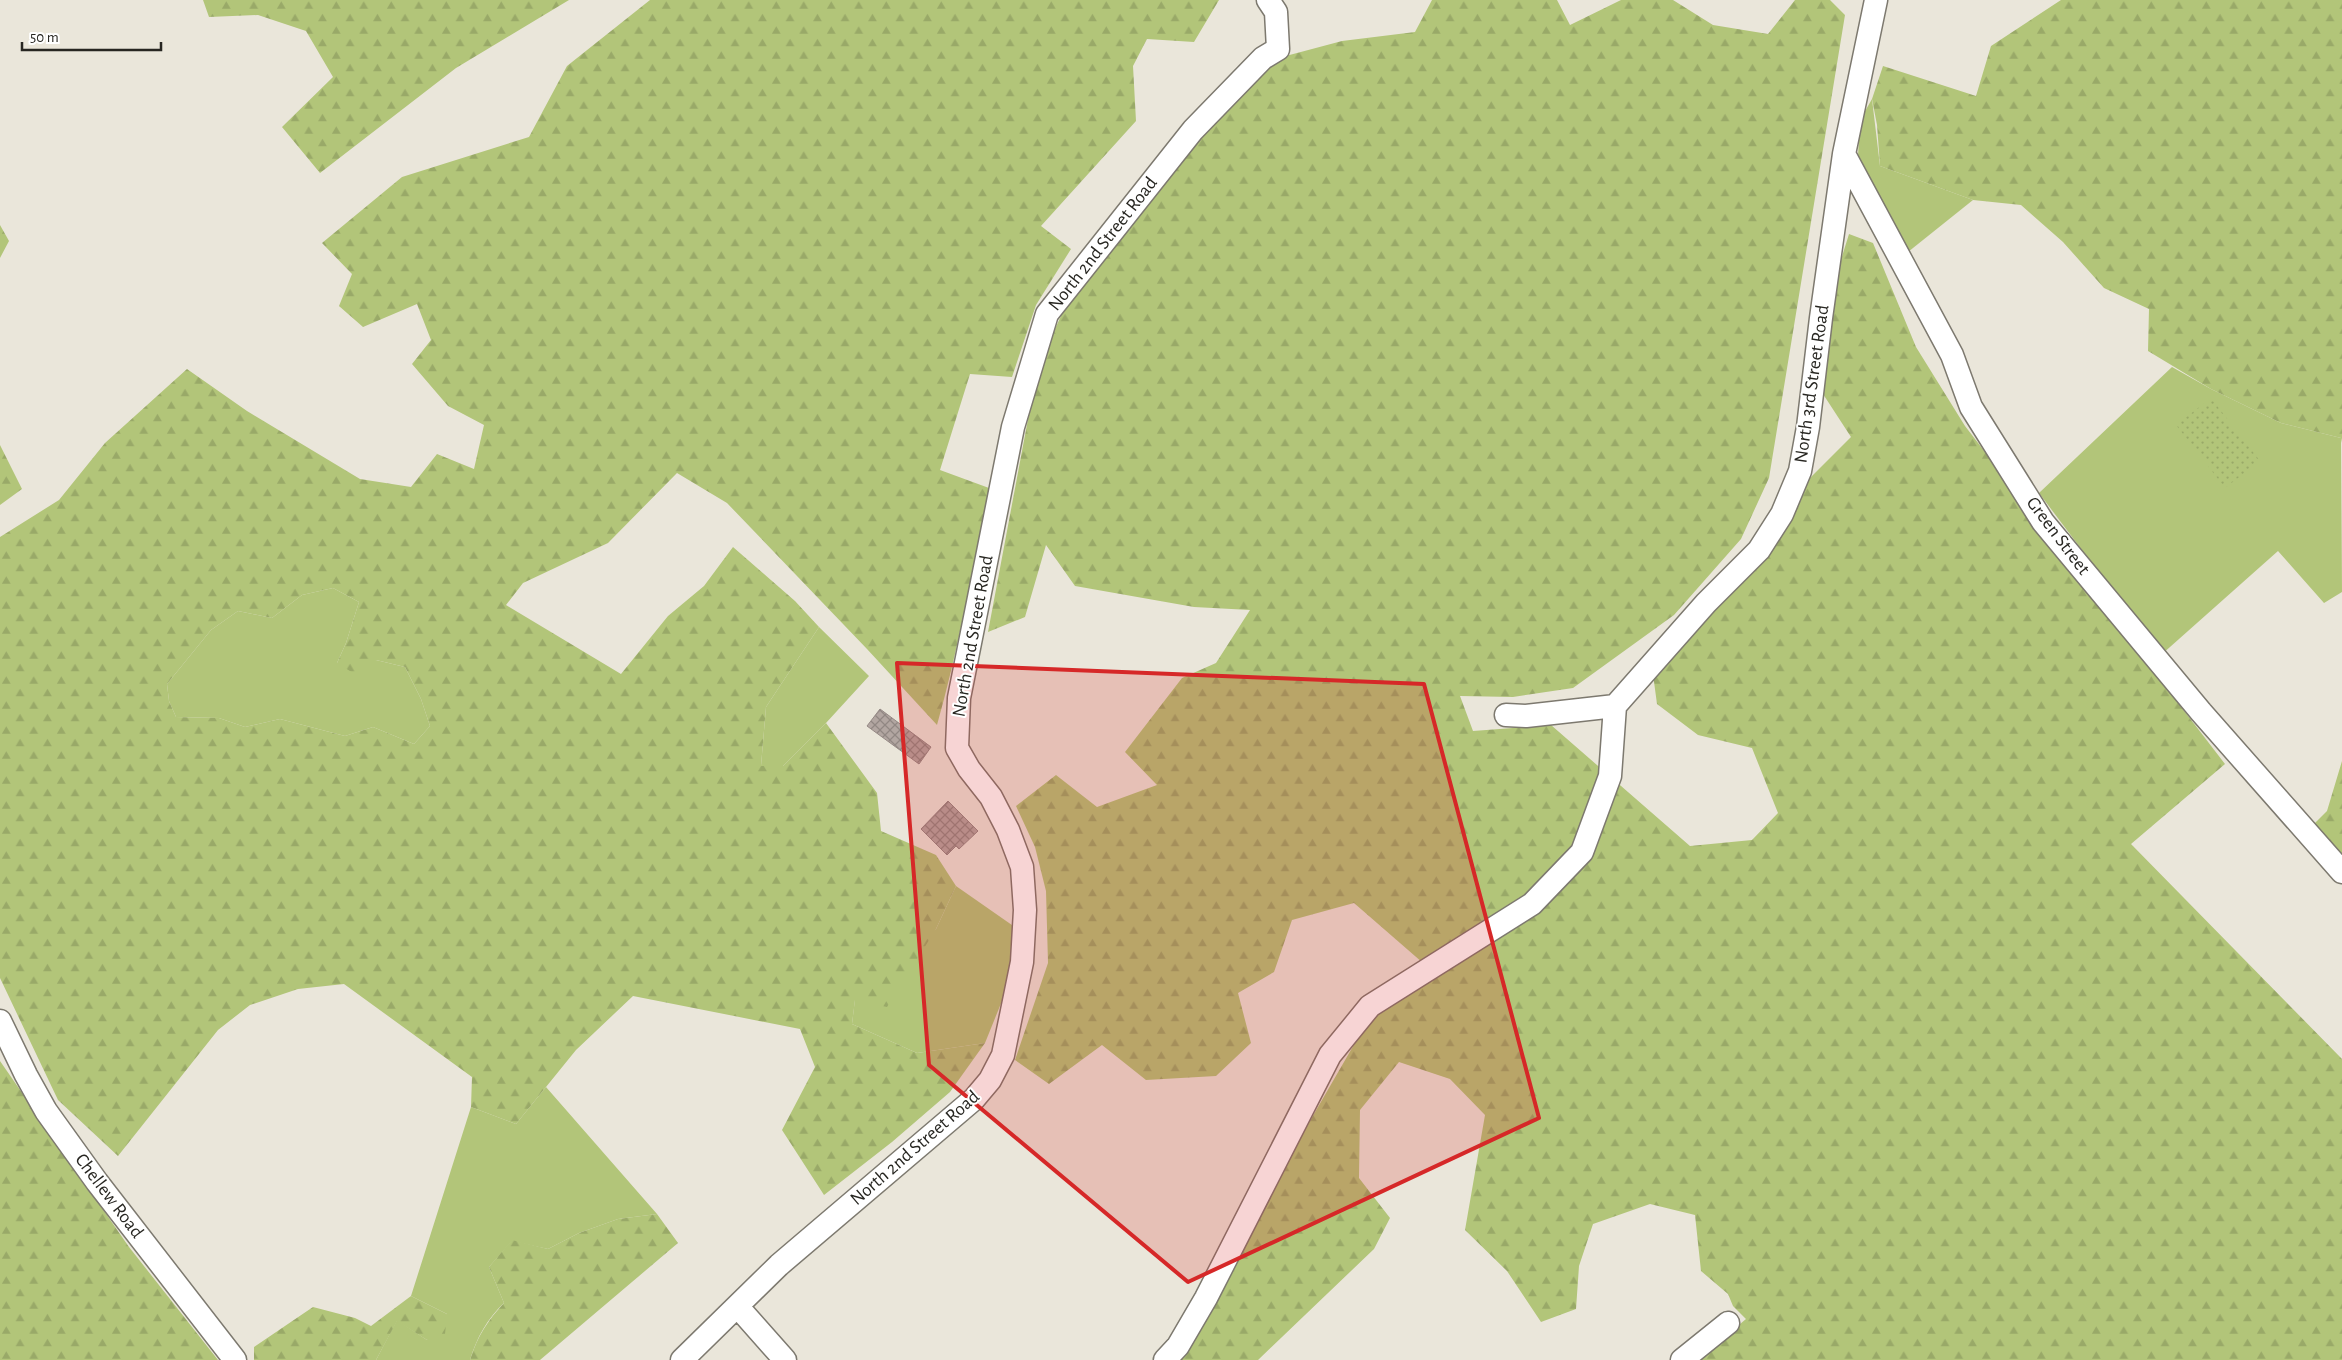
<svg xmlns="http://www.w3.org/2000/svg" width="2342" height="1360" viewBox="0 0 2342 1360" font-family="'Alegreya Sans',sans-serif">
<style>
.green{fill:#b2c579}
.forest{fill:url(#forest-firs);fill-rule:evenodd}
.garden{fill:url(#garden-dots)}
.building{fill:url(#building-cross-hatch);stroke:#958985}
.lines{fill:none;stroke-linecap:round;stroke-linejoin:round}
.minor-casing{stroke:#7d796f;stroke-width:25}
.minor{stroke:#fff;stroke-width:22}
.marked{fill:#d62828;fill-opacity:0.2;stroke:#d62828;stroke-width:4;stroke-linejoin:round}
.labels{text-anchor:middle;dominant-baseline:central;stroke-width:4;stroke-linejoin:round;paint-order:stroke}
.street-label{font-size:19px;fill:#272621;stroke:#fff}
</style>
<defs>
<pattern id="forest-firs" width="22" height="20" patternUnits="userSpaceOnUse" patternTransform="scale(1.25)"><rect width="22" height="20" fill="#b2c579"/><path d="M5 1l3.5 6h-7zM16 11l3.5 6h-7z" fill="#99a968"/></pattern>
<pattern id="garden-dots" width="8" height="8" patternUnits="userSpaceOnUse" patternTransform="scale(1.25)"><rect width="8" height="8" fill="#b2c579"/><path d="M2 2h.1M6 6h.1" fill="none" stroke="#99a968" stroke-width="1.8" stroke-linecap="round"/></pattern>
<pattern id="building-cross-hatch" width="8" height="8" patternUnits="userSpaceOnUse" patternTransform="scale(1.25)"><rect width="8" height="8" fill="#b2a6a1"/><path d="M0 0l8 8M0 8l8-8" fill="none" stroke="#918783"/></pattern>
</defs>
<rect width="100%" height="100%" fill="#eae6da"/>
<!-- green -->
<path class="green" d="M1872 99 1880 166 1973 200 1898 260 1857 174 1860 120Z
M2172 367 2211 389 2281 423 2341 438 2342 592 2324 603 2278 551 2161 655 2039 493Z
M333 588 359 602 346 643 337 663 376 660 405 667 421 699 430 726 414 744 373 727 345 736 280 719 245 727 219 718 176 717 169 701 167 684 211 630 238 611 272 618 302 595Z
M819 627 869 676 826 723 783 766H761L766 707Z
M956 886 1019 930 1006 991 985 1043 917 1053 852 1024 855 999 936 929Z
M546 1087 657 1214 618 1219 579 1233 548 1249 512 1241 489 1267 504 1303C487 1319 477 1337 470 1360H376L397 1320 427 1340 447 1314 411 1296 471 1107 516 1124Z"/>
<!-- forest -->
<path class="forest" d="M203 0H569L456 68 320 173 282 127 333 77 306 31 258 15 209 17Z
M650 0H1219L1194 42 1147 39 1133 66 1136 121 1041 226 1071 249 1036 305 1012 377 970 374 940 470 989 488C973 567 959 647 937 725L867 649 727 503 677 473 608 543 523 583 506 605 621 674 668 616 704 586 733 547 795 601 819 627 766 707 761 766H783L826 723 877 793 881 831 936 855 956 886 936 929 887 1007 855 1000 852 1024 917 1053 985 1043 950 1092 892 1142 824 1195 782 1130 815 1067 800 1029 633 996 576 1050 516 1124 471 1107 472 1077 344 984 298 989 250 1005 218 1030 118 1156 58 1100 0 978V537L59 500 105 443 187 369 247 411 360 479 411 487 437 454 474 469 484 425 448 406 412 364 431 340 417 304 363 327 339 306 352 274 322 243 402 177 529 137 567 66ZM333 588 359 602 346 643 337 663 358 676 376 660 405 667 421 699 430 726 414 744 373 727 345 736 280 719 245 727 219 718 176 717 169 701 167 684 211 630 238 611 272 618 302 595Z
M1432 0H1557L1570 25 1621 0H1673L1713 25 1768 34 1795 0H1830L1845 15 1769 478 1741 539 1674 615 1573 688 1513 697 1460 696 1473 731 1551 725 1690 846 1752 840 1778 813 1752 748 1698 735 1657 704 1652 667 1801 487 1851 437 1823 394 1816 340 1849 234 1873 243 1916 347 1965 426 2225 764 2131 844 2342 1059V1360H1697L1746 1319 1733 1306 1728 1294 1701 1271 1695 1215 1650 1204 1593 1224 1579 1266 1576 1309 1541 1322 1507 1271 1465 1230 1485 1115 1450 1079 1399 1062 1360 1110 1359 1178 1390 1218 1374 1249 1258 1360H1161L1296 1145 1359 1036 1423 963 1354 903 1292 920 1274 972 1238 993 1251 1043 1216 1076 1146 1080 1102 1045 1049 1084 1015 1060 1048 963 1046 891 1035 847 1016 806 1056 775 1097 807 1157 785 1125 752 1182 678 1216 663 1250 610 1194 607 1075 586 1046 545 1025 617 988 632 1038 366 1066 305 1202 123 1282 57 1342 41 1415 32Z
M2061 0H2342V443L2341 438 2281 423 2211 389 2148 351 2149 309 2104 288 2063 242 2021 205 1973 200 1880 166 1877 125 1872 99 1883 66 1976 96 1991 46Z
M0 225 9 241 0 258Z
M0 445 22 489 0 505Z
M2342 761V866L2308 830 2327 811Z
M0 1061 129 1247 218 1360H0Z
M657 1214 678 1243 540 1360H470C477 1337 488 1320 504 1303L489 1267 512 1240 548 1249 579 1233 618 1219Z
M411 1296 447 1314 445 1334 427 1340 397 1321 376 1360H254V1347L313 1307 355 1318 371 1326Z"/>
<!-- garden -->
<path class="garden" d="M2211 398 2260 461 2225 488 2176 425Z"/>
<!-- building -->
<path class="building" d="M880 709 931 747 919 764 867 726Z
M948 801 978 831 959 849 956 846 947 855 921 829Z"/>
<g class="lines">
<defs>
<path id="minor" d="M1844 154 1952 355 1971 407 2043 522 2201 712 2342 872
M1615 706 1706 603 1759 550 1782 514 1800 471 1808 427 1821 318 1844 154 1876 0
M1506 715 1526 716 1615 706
M0 1021 26 1075 46 1111 97 1182 235 1360
M738 1307 785 1360
M682 1360 779 1265 974 1099 990 1080 1003 1055 1022 962 1025 910 1022 867 1008 830 991 797 969 769 957 748 959 698 1013 427 1047 314 1193 130 1263 58 1278 49 1276 12 1268 0
M1165 1360 1178 1346 1206 1298 1330 1055 1370 1006 1532 904 1582 852 1610 776 1615 706
M1682 1360 1728 1323"/>
</defs>
<!-- minor casing -->
<use href="#minor" class="minor-casing"/>
<!-- minor -->
<use href="#minor" class="minor"/>
</g>
<!-- marked area -->
<path class="marked" d="M897 663 1424 684 1539 1118 1188 1282 929 1065Z"/>
<g class="labels">
<!-- street labels -->
<g class="street-label">
<text transform="translate(1103 244) rotate(-52)">North 2nd Street Road</text>
<text transform="translate(1812 384) rotate(-82)">North 3rd Street Road</text>
<text transform="translate(2058 536) rotate(53)">Green Street</text>
<text transform="translate(973 636) rotate(-80)">North 2nd Street Road</text>
<text transform="translate(915 1148) rotate(-41)">North 2nd Street Road</text>
<text transform="translate(109 1196) rotate(53)">Chellew Road</text>
</g>
</g>
<!-- scale -->
<path d="M22 42v8h139v-8" fill="none" stroke="#272621" stroke-width="2.5"/>
<text x="30" y="42" font-size="15" fill="#272621" stroke="#ffffff" stroke-width="4" paint-order="stroke">50 m</text>
</svg>
